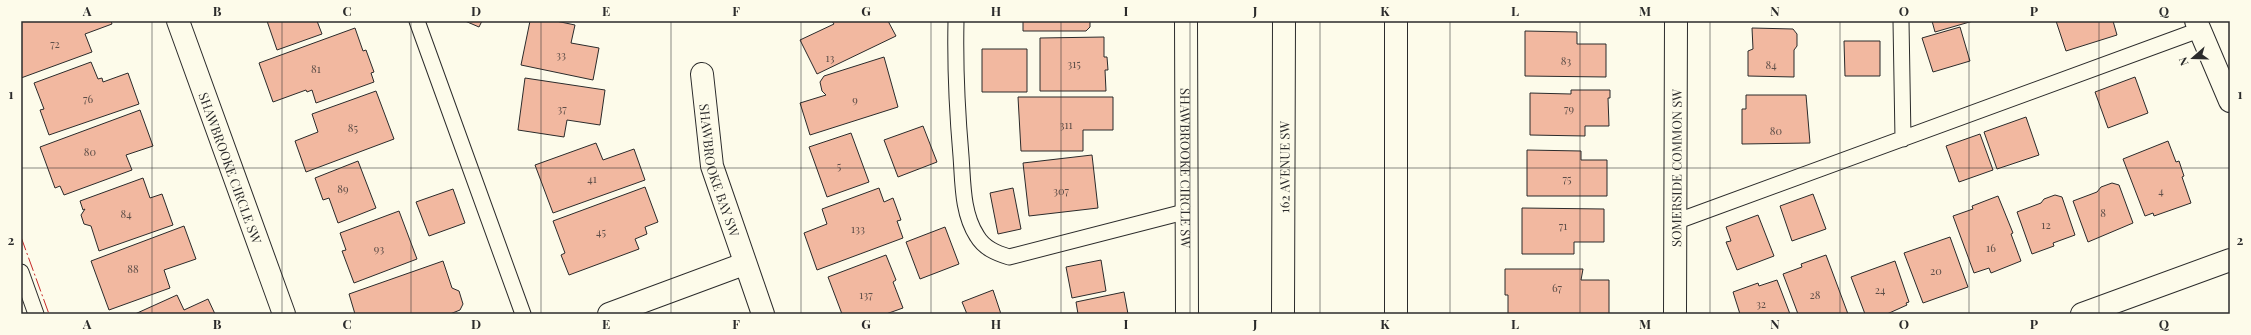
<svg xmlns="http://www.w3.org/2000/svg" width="2251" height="335" viewBox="0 0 2251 335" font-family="'Playfair Display',serif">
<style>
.building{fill:#f2b8a0;stroke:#2b2b2b}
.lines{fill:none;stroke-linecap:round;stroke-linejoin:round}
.service-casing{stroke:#2b2b2b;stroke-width:17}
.minor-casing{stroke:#2b2b2b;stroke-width:24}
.secondary-casing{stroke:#2b2b2b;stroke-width:24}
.service{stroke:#fdfbea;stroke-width:15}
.minor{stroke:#fdfbea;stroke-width:22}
.secondary{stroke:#fdfbea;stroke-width:22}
.power{stroke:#c62828;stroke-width:1;stroke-dasharray:14 3 2 3;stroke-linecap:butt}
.grid{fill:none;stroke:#2b2b2b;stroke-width:1;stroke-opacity:0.55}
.labels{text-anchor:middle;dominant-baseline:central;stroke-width:3;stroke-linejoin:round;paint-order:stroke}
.number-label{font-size:11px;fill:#5d4e48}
.street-label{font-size:13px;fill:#2b2b2b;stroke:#fdfbea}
.neatline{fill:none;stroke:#2b2b2b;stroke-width:1.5}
.grid-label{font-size:13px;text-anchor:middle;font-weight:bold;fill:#2b2b2b}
</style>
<rect width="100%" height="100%" fill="#fdfbea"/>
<!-- building -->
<path class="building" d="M21 21H111L112 24 85 34 92 52 21 78Z
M267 21H317L322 34 277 50Z
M465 21H482L479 27Z
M530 21H556L575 25 571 43 599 48 593 80 521 65Z
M832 21H888L896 36 817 74 800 40 834 24Z
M1023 21H1090V27L1086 31H1023Z
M1932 21H1973L1935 32Z
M2056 21H2113L2117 35 2066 51Z
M1960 27 1970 61 1933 72 1922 38Z
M355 28 363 51 366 50 374 72 371 73 374 82 316 103 312 90 307 92 306 90 273 102 259 63Z
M1752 28 1793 29 1797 34V46L1794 50V77L1748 76V51L1753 49Z
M1525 31 1577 32V44H1606V77L1525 76Z
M1104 37V57H1107L1108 70H1105L1106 91H1040V38Z
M1844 41H1880V76H1845Z
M982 49H1027V92H982Z
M884 57 898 107 810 135 800 103 826 95 822 91 820 82 824 76Z
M91 62 98 79 102 78 103 82 128 73 139 104 49 135 40 110 44 109 34 83Z
M2135 77 2148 113 2108 128 2095 92Z
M525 78 605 90 600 125 567 120 564 137 518 130Z
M1571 90H1610V98H1608L1609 126H1585V136L1530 135V93L1571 94Z
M376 91 394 139 306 172 295 141 318 132 312 114Z
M1746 95H1806L1810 143 1742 144V109H1746Z
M1018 97H1113V130H1083V151H1021Z
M140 110 153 146 126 155 132 170 64 195 60 186 55 188 40 147Z
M2026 117 2039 155 1997 169 1984 132Z
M923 126 937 162 898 177 884 140Z
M851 133 869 182 827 197 809 147Z
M1980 134 1993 170 1959 182 1946 146Z
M2168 141 2176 162 2179 161 2184 176 2182 177 2191 203 2154 216 2153 213 2145 216 2123 159Z
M596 143 603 160 634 149 645 180 553 213 535 165Z
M1527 150 1581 151V160H1607V196H1527Z
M1092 155 1098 208 1029 216 1023 163Z
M358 161 376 208 338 223 329 198 323 200 315 178Z
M143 178 150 198 162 194 173 225 99 251 91 226 84 224 81 215 85 209 83 210 80 201Z
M2112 183 2119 185 2133 223 2088 242 2073 201 2097 192 2101 187Z
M645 187 658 222 645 227 647 234 635 239 639 249 569 275 561 255 565 253 553 221Z
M879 188 884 202 893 198 901 220 897 221 903 238 817 270 804 233 827 224 822 209Z
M1013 188 1021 229 998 234 990 193Z
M453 189 465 223 429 236 416 202Z
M1813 194 1826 229 1792 241 1780 206Z
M2055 195 2062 197 2075 235 2053 243 2054 246 2032 254 2017 212 2041 203 2044 199Z
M1998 196 2013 233 2011 234 2021 261 1991 273 1989 268 1974 273 1953 216 1973 209 1972 206Z
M1522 208 1604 209V242H1574V254H1522Z
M399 211 417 259 354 283 342 251 346 250 340 233Z
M1758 215 1774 256 1737 270 1726 242 1731 241 1726 227Z
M184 226 196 259 164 270 170 288 109 310 91 261Z
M945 227 959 264 920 279 906 242Z
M1950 237 1968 287 1923 303 1904 253Z
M886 255 896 280 893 282 903 308 886 314H842L828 277Z
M1826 255 1848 314H1798L1783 274 1802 267 1801 264Z
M1101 260 1106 291 1072 298 1066 267Z
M443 261 452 288 459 291 463 304 460 310 450 314H355L349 294Z
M1895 261 1909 302 1906 303 1907 305 1887 314H1865L1851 277Z
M1505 269H1583L1581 280H1609V314H1508V295H1505Z
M1777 280 1790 314H1740L1733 292 1758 283 1759 286Z
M993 290 1001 314H967L962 302Z
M1124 292 1128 314H1078L1076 302Z
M177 295 184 310 208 299 215 314H135Z"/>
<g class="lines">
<defs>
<path id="service" d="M417 21 523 314
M956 21C955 66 957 110 961 156 963 182 962 213 977 236 984 248 996 253 1009 257L1188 211
M1901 21 1903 139
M1675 222 2199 30
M21 272 36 314"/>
<g id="minor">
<path id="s1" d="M178 21 284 314"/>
<path id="s2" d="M1186 21 1187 314"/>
<path d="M2196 21 2230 101"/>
<path id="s3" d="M702 74 712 166 763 314"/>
<path d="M609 314 744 264"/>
<path id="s4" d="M1675 314 1676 21"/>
<path d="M2082 314 2230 260"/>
</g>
<g id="secondary">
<path id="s5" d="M1283 314 1284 21"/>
<path d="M1396 314V21"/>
</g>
</defs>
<!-- service casing -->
<use href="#service" class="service-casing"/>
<!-- minor casing -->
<use href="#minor" class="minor-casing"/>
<!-- secondary casing -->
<use href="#secondary" class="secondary-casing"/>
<!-- service -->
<use href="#service" class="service"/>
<!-- minor -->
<use href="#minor" class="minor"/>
<!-- secondary -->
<use href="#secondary" class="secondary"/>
<!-- power -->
<path class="power" d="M21 237 49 314"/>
</g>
<!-- grid -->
<path class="grid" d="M152 21V314M282 21V314M411 21V314M541 21V314M671 21V314M801 21V314M931 21V314M1061 21V314M1190 21V314M1320 21V314M1450 21V314M1580 21V314M1710 21V314M1840 21V314M1969 21V314M2099 21V314M21 168H2230"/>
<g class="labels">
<!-- number labels -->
<g class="number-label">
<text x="55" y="43">72</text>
<text x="561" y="54">33</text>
<text x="830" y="57">13</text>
<text x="1566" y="60">83</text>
<text x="1074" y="63">315</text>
<text x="1771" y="64">84</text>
<text x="316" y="68">81</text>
<text x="88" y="98">76</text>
<text x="855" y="99">9</text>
<text x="562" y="108">37</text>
<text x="1569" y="108">79</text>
<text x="1066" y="124">311</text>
<text x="353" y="127">85</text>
<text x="1776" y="130">80</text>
<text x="90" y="151">80</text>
<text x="839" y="165">5</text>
<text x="592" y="178">41</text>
<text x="1567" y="178">75</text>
<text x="343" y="188">89</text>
<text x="1061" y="190">307</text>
<text x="2161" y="190">4</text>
<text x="2103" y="212">8</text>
<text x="126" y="213">84</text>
<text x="2046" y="224">12</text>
<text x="1563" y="225">71</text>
<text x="858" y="228">133</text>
<text x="601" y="231">45</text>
<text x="1991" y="247">16</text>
<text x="379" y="248">93</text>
<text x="133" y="268">88</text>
<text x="1936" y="270">20</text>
<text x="1557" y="287">67</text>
<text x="1880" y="289">24</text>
<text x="866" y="294">137</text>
<text x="1815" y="294">28</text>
<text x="1761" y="303">32</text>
</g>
<!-- street labels -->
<g class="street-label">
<text stroke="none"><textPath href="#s2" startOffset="147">SHAWBROOKE CIRCLE SW</textPath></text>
<text stroke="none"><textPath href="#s5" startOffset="147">162 AVENUE SW</textPath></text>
<text stroke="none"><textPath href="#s1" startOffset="156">SHAWBROOKE CIRCLE SW</textPath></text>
<text stroke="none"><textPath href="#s4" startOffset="146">SOMERSIDE COMMON SW</textPath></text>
<text stroke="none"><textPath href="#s3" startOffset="98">SHAWBROOKE BAY SW</textPath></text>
</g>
</g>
<!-- border -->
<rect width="2251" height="335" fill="none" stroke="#fdfbea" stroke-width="44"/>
<!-- north arrow -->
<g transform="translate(2193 58) rotate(250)" stroke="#fdfbea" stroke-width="3" paint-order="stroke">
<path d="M0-3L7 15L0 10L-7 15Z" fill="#2b2b2b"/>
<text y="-6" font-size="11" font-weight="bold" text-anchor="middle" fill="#2b2b2b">N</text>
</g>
<rect x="22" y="22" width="2207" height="291" class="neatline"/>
<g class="grid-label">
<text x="87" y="16">A</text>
<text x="217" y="16">B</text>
<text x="347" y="16">C</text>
<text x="476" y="16">D</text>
<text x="606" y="16">E</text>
<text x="736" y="16">F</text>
<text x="866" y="16">G</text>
<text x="996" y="16">H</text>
<text x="1126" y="16">I</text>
<text x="1255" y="16">J</text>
<text x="1385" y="16">K</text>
<text x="1515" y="16">L</text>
<text x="1645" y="16">M</text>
<text x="1775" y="16">N</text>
<text x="1904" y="16">O</text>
<text x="2034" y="16">P</text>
<text x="2164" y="16">Q</text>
<text x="11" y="99">1</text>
<text x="2240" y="99">1</text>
<text x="11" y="245">2</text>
<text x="2240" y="245">2</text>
<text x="87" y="329">A</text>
<text x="217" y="329">B</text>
<text x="347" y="329">C</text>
<text x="476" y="329">D</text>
<text x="606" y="329">E</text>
<text x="736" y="329">F</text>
<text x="866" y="329">G</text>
<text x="996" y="329">H</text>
<text x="1126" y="329">I</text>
<text x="1255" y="329">J</text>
<text x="1385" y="329">K</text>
<text x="1515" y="329">L</text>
<text x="1645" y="329">M</text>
<text x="1775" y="329">N</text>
<text x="1904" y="329">O</text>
<text x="2034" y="329">P</text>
<text x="2164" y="329">Q</text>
</g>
</svg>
